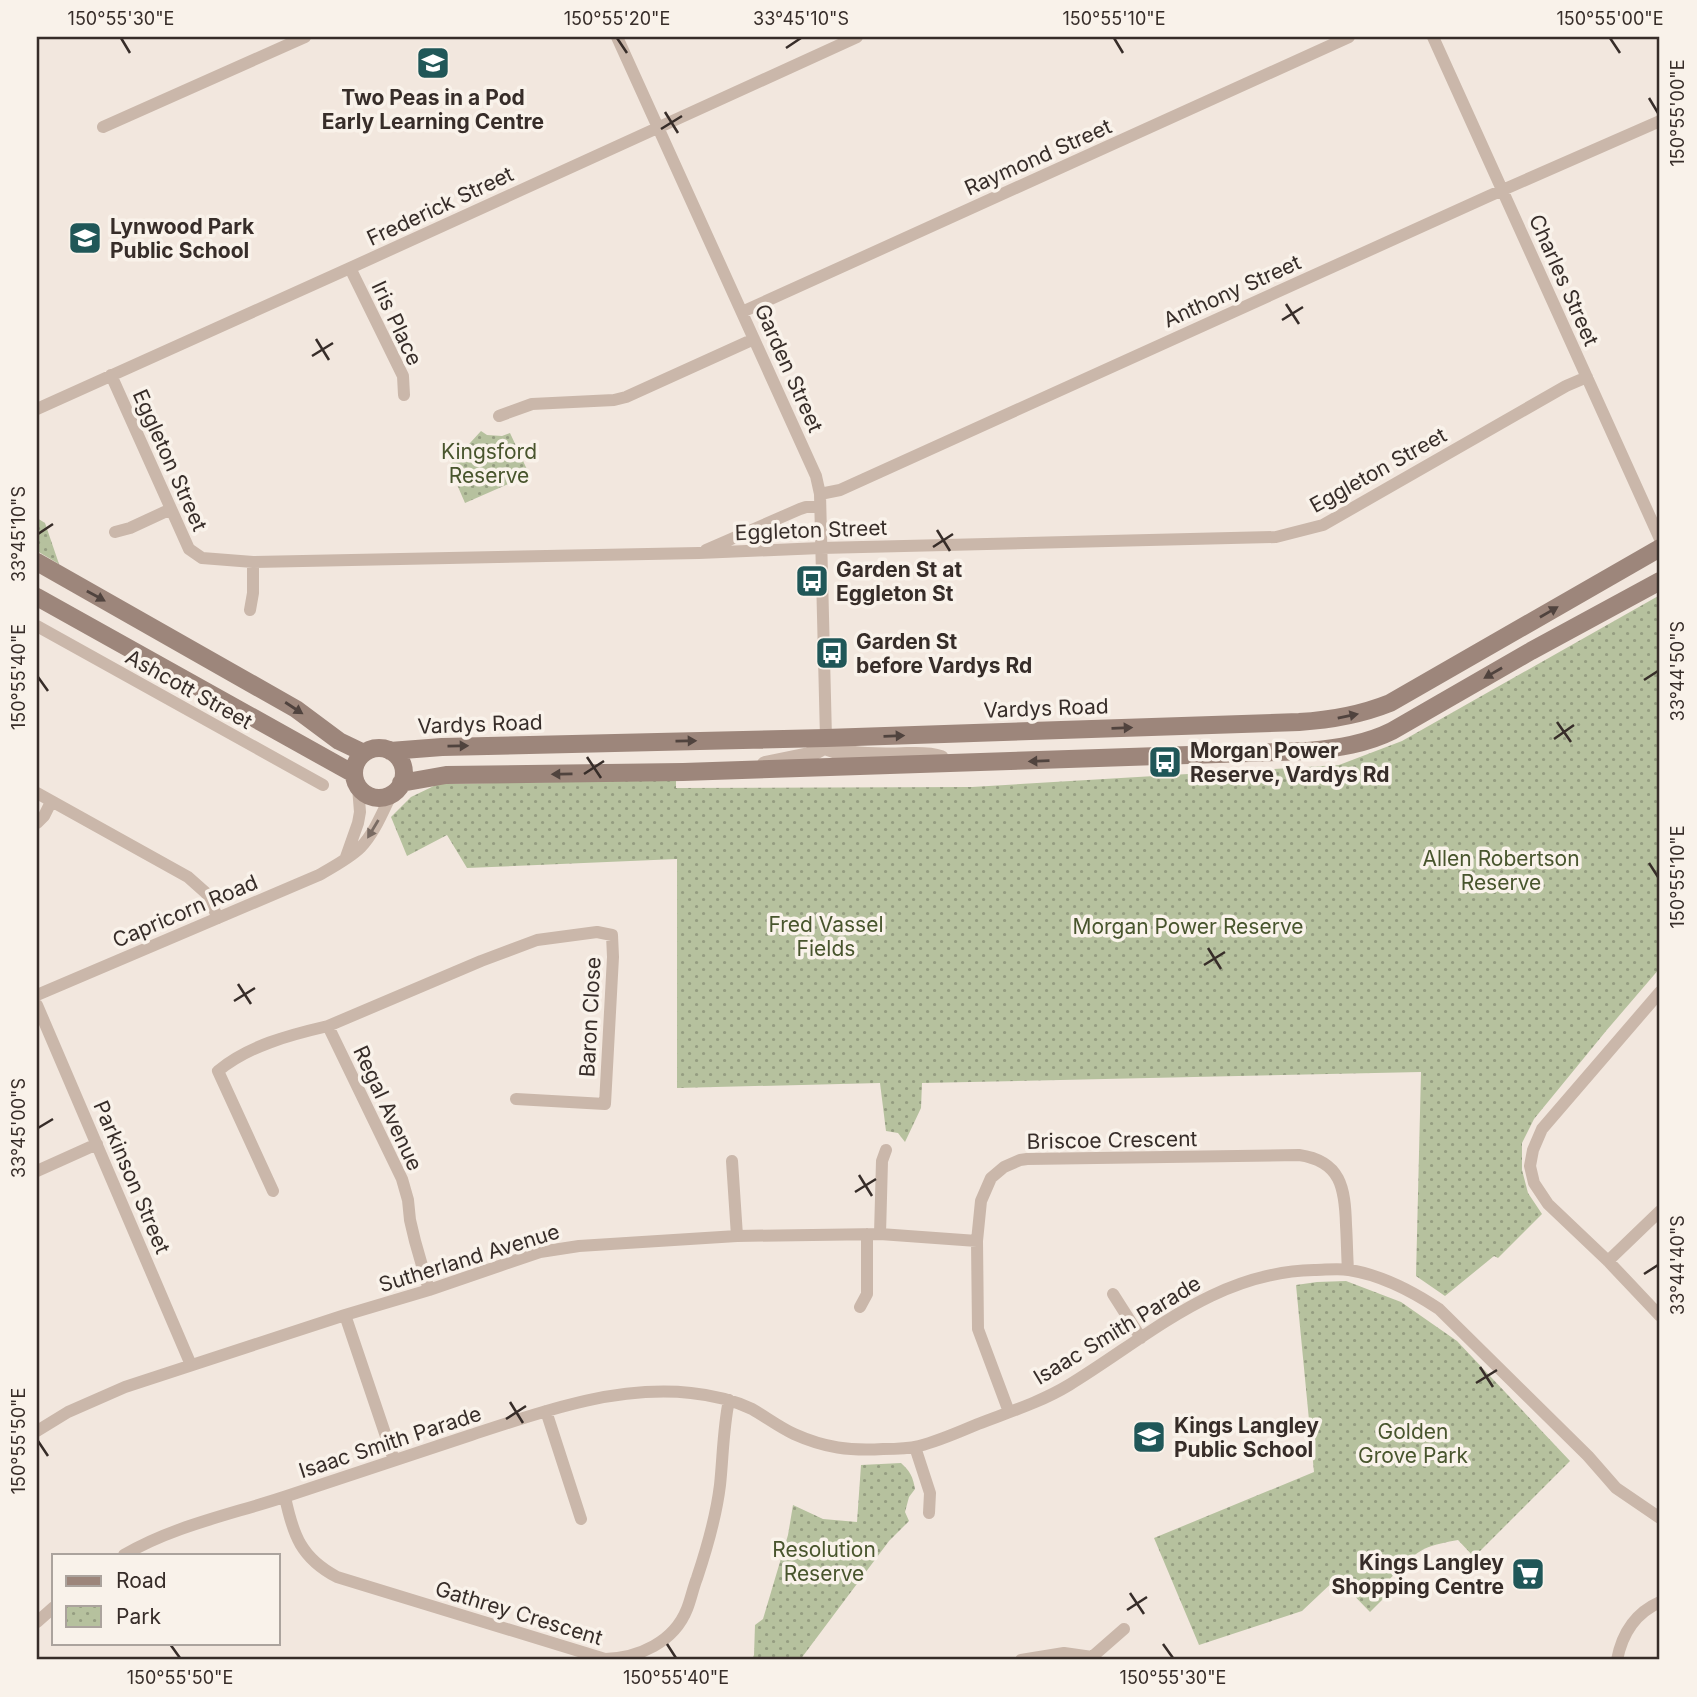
<svg xmlns="http://www.w3.org/2000/svg" width="1697" height="1697" viewBox="0 0 1697 1697" font-family="Inter,sans-serif">
<style>
.park{fill:url(#park-dots)}
.lines{fill:none;stroke-linecap:round;stroke-linejoin:round}
.minor{stroke:#cab7aa;stroke-width:12}
.tertiary{stroke:#cab7aa;stroke-width:16}
.secondary{stroke:#9d867b;stroke-width:18}
.oneway{fill:#50433e}
.oneway2{fill:#796b63}
.ticks{fill:none;stroke:#372d29;stroke-width:2.5}
.labels{text-anchor:middle;dominant-baseline:central;stroke-width:7;stroke-linejoin:round;paint-order:stroke}
.poi-label{font-size:21px;font-weight:bold;fill:#372d29;stroke:#f9f2ea;text-anchor:start}
.street-label{font-size:21px;fill:#372d29;stroke:#f9f2ea}
.park-label{font-size:21px;fill:#48552d;stroke:#f9f2ea}
.neatline{fill:none;stroke:#372d29;stroke-width:2.5}
.ticks-label{font-size:18px;text-anchor:middle;fill:#372d29}
</style>
<defs>
<pattern id="park-dots" width="8" height="8" patternUnits="userSpaceOnUse" patternTransform="scale(1.75)"><rect width="8" height="8" fill="#b6c19e"/><path d="M2 2h.1M6 6h.1" fill="none" stroke="#959d81" stroke-width="1.8" stroke-linecap="round"/></pattern>
</defs>
<rect width="100%" height="100%" fill="#f2e7de"/>
<!-- park -->
<path class="park" d="M481 431 487 435 502 436 510 433 531 478 520 479 465 503 449 466Z
M37 518 45 523 59 564 37 551Z
M1660 595V968L1606 1031 1534 1119 1522 1143V1170L1528 1193 1542 1214 1498 1258 1494 1256 1445 1296 1416 1276 1421 1072 922 1083 921 1108 905 1142 898 1133 886 1131 880 1083 677 1088V859L467 868 447 835 407 856 391 817 411 797 438 784 676 780V788L972 787 1339 765 1402 741Z
M1346 1281 1401 1302 1457 1341 1570 1461 1474 1557 1458 1540C1447 1542 1435 1544 1424 1549 1407 1558 1394 1575 1381 1589L1386 1596 1370 1612 1337 1578 1302 1611 1199 1645 1154 1538 1314 1472 1296 1285 1317 1282Z
M901 1463C910 1471 913 1477 915 1489L909 1497 905 1512 909 1521 889 1541 800 1660H752L754 1655 755 1625 763 1619 788 1535 793 1505 823 1519 857 1522 861 1465Z"/>
<g class="lines">
<!-- minor -->
<path class="minor" d="M617 37 816 476 820 494 826 738
M1433 37 1660 539
M103 127 305 37
M350 268 403 376 404 395
M742 312 1349 37
M111 375 189 549 202 558 253 562 699 553 821 548 1276 537 1323 525 1566 386 1587 377
M37 409 350 268 857 37
M499 416 532 404 614 400 626 397 754 339
M820 494 840 490 1489 196 1660 121
M115 532 130 528 171 509
M706 550 800 509 806 507H819
M250 610 253 593V562
M37 626 323 785
M37 793 188 877 206 893 218 918
M37 823 44 816 51 802
M346 857 358 823 360 812 358 787
M1660 992 1542 1129 1533 1150 1530 1166 1534 1183 1548 1204 1608 1261 1660 1316
M37 995 319 875C333 867 350 858 361 847 375 832 383 811 392 793
M37 1005 191 1365
M328 1026 402 1179 408 1200 410 1220 415 1241 429 1290
M732 1161 737 1236
M37 1171 97 1144
M273 1191 218 1071C248 1046 289 1035 328 1026L481 961 537 940 597 932 612 935 613 957 605 1104 516 1099
M880 1234 882 1161 886 1150
M1608 1261 1660 1211
M1113 1294 1141 1338
M860 1307 867 1294V1234
M345 1315 394 1460
M546 1411 581 1519
M1009 1412 978 1329 977 1241 981 1201 991 1178 1004 1167 1020 1160 1027 1159 1299 1155C1341 1161 1345 1188 1346 1225 1347 1240 1347 1255 1348 1270
M37 1431 68 1412 125 1387 345 1315 429 1290 540 1252 579 1246 737 1236 880 1234 977 1241
M915 1447 930 1493 929 1513
M285 1497C293 1535 301 1558 337 1577L605 1659C639 1658 674 1642 687 1609 691 1599 693 1588 697 1578 707 1548 716 1518 720 1485 723 1457 723 1429 729 1400
M124 1555C175 1525 234 1514 290 1495 350 1475 410 1455 471 1435 541 1412 615 1385 691 1393 711 1395 733 1400 752 1409 766 1417 779 1427 794 1434 825 1448 850 1451 883 1449 895 1449 907 1449 919 1446 939 1441 959 1432 978 1424 1009 1412 1041 1402 1069 1385 1148 1337 1215 1272 1314 1270 1325 1270 1338 1268 1349 1270 1382 1275 1412 1291 1439 1309L1588 1456 1616 1488 1660 1518
M37 1622 54 1607
M1092 1657 1124 1629
M1021 1660 1064 1653 1092 1657 1094 1660
M1617 1660C1622 1634 1635 1613 1660 1602"/>
<!-- tertiary -->
<path class="tertiary" d="M826 738 828 748C850 757 884 756 907 755 919 755 929 754 941 758
M765 764 809 755 824 747 826 738"/>
<!-- secondary -->
<path class="secondary" d="M37 562 296 709 339 741 364 753
M37 597 354 774
M354 773a25 25 0 1 1 50 0a25 25 0 1 1-50 0Z
M390 751 442 747 826 738 1299 722C1332 720 1360 715 1390 703L1660 548
M401 783 446 775 683 772 1308 751C1338 748 1366 744 1392 731L1531 651 1660 581"/>
</g>
<!-- one-way arrows -->
<defs><path id="oneway-solid" d="M-6-.8H1V-3.2L6.5 0L1 3.2V.8H-6Z" transform="scale(1.75)"/></defs>
<g class="oneway">
<use href="#oneway-solid" transform="translate(96 596) rotate(29)"/>
<use href="#oneway-solid" transform="translate(1549 612) rotate(-30)"/>
<use href="#oneway-solid" transform="translate(1493 673) rotate(150)"/>
<use href="#oneway-solid" transform="translate(294 708) rotate(33)"/>
<use href="#oneway-solid" transform="translate(1348 716) rotate(-12)"/>
<use href="#oneway-solid" transform="translate(1122 728) rotate(-2)"/>
<use href="#oneway-solid" transform="translate(894 736) rotate(-2)"/>
<use href="#oneway-solid" transform="translate(686 741) rotate(-1)"/>
<use href="#oneway-solid" transform="translate(458 746) rotate(-1)"/>
<use href="#oneway-solid" transform="translate(1039 761) rotate(178)"/>
<use href="#oneway-solid" transform="translate(562 774) rotate(179)"/>
</g>
<use class="oneway2" href="#oneway-solid" transform="translate(373 829) rotate(121)"/>
<!-- ticks -->
<path class="ticks" d="M121 38 130 53M617 38 627 53M1114 38 1123 53M1610 38 1620 53M786 48 801 38M1649 98 1658 113M665 112 678 133M661 129 682 116M1286 304 1299 324M1282 320 1303 307M316 339 329 360M312 356 333 343M937 530 950 551M38 534 53 524M933 547 953 534M38 677 48 691M1644 680 1658 671M1557 722 1571 742M1554 739 1574 725M587 757 601 778M584 774 604 761M1649 863 1658 877M1208 948 1221 969M1204 965 1225 952M238 984 251 1004M234 1001 255 988M38 1128 53 1119M859 1175 872 1196M855 1192 876 1179M1644 1274 1658 1265M1480 1367 1493 1387M1476 1383 1497 1370M510 1402 523 1423M506 1419 526 1406M38 1441 48 1456M1130 1593 1144 1614M1127 1610 1147 1597M170 1644 180 1658M667 1644 676 1658M1163 1644 1173 1658"/>
<!-- icons -->
<defs>
<symbol id="school-square" viewBox="-11 -11 22 22"><rect x="-9" y="-9" width="18" height="18" rx="4" fill="#205758" stroke="#f9f2ea"/><path d="M0-5L7-2L0 1L-7-2ZM-4 1L0 2.5L4 1V4Q0 6-4 4Z" fill="#fff"/></symbol>
<symbol id="bus-square" viewBox="-11 -11 22 22"><rect x="-9" y="-9" width="18" height="18" rx="4" fill="#205758" stroke="#f9f2ea"/><path d="M-5-6H5V4H4V6H2V4H-2V6H-4V4H-5ZM-3.5-4V0h7V-4ZM-3.5 1.2v1.5H-2V1.2ZM2 1.2v1.5H3.5V1.2Z" fill="#fff"/></symbol>
<symbol id="supermarket-square" viewBox="-11 -11 22 22"><rect x="-9" y="-9" width="18" height="18" rx="4" fill="#205758" stroke="#f9f2ea"/><path d="M-6-5.5h2.5l.6 2H6L4.5 2H-2.5L-4.4-4H-6ZM-1.5 3.2a1.3 1.3 0 1 0 .1 0ZM3 3.2a1.3 1.3 0 1 0 .1 0Z" fill="#fff"/></symbol>
</defs>
<g fill-rule="evenodd">
<use href="#school-square" x="414" y="44" width="38" height="38"/>
<use href="#school-square" x="66" y="219" width="38" height="38"/>
<use href="#bus-square" x="793" y="562" width="38" height="38"/>
<use href="#bus-square" x="813" y="634" width="38" height="38"/>
<use href="#bus-square" x="1146" y="743" width="38" height="38"/>
<use href="#school-square" x="1130" y="1418" width="38" height="38"/>
<use href="#supermarket-square" x="1509" y="1555" width="38" height="38"/>
</g>
<g class="labels">
<!-- poi labels -->
<g class="poi-label">
<text x="433" y="97" text-anchor="middle">Two Peas in a Pod<tspan x="433" dy="24">Early Learning Centre</tspan></text>
<text x="110" y="226">Lynwood Park<tspan x="110" dy="24">Public School</tspan></text>
<text x="836" y="569">Garden St at<tspan x="836" dy="24">Eggleton St</tspan></text>
<text x="856" y="641">Garden St<tspan x="856" dy="24">before Vardys Rd</tspan></text>
<text x="1190" y="750">Morgan Power<tspan x="1190" dy="24">Reserve, Vardys Rd</tspan></text>
<text x="1174" y="1425">Kings Langley<tspan x="1174" dy="24">Public School</tspan></text>
<text x="1504" y="1562" text-anchor="end">Kings Langley<tspan x="1504" dy="24">Shopping Centre</tspan></text>
</g>
<!-- street labels -->
<g class="street-label">
<text transform="translate(1038 157) rotate(-24)">Raymond Street</text>
<text transform="translate(440 206) rotate(-25)">Frederick Street</text>
<text transform="translate(1564 280) rotate(66)">Charles Street</text>
<text transform="translate(1232 291) rotate(-24)">Anthony Street</text>
<text transform="translate(397 323) rotate(65)">Iris Place</text>
<text transform="translate(789 368) rotate(66)">Garden Street</text>
<text transform="translate(170 460) rotate(66)">Eggleton Street</text>
<text transform="translate(1378 470) rotate(-29)">Eggleton Street</text>
<text transform="translate(811 530) rotate(-2)">Eggleton Street</text>
<text transform="translate(189 689) rotate(29)">Ashcott Street</text>
<text transform="translate(1046 708) rotate(-2)">Vardys Road</text>
<text transform="translate(480 724) rotate(-2)">Vardys Road</text>
<text transform="translate(185 911) rotate(-23)">Capricorn Road</text>
<text transform="translate(590 1017) rotate(-87)">Baron Close</text>
<text transform="translate(388 1108) rotate(65)">Regal Avenue</text>
<text transform="translate(1112 1140) rotate(-1)">Briscoe Crescent</text>
<text transform="translate(132 1177) rotate(67)">Parkinson Street</text>
<text transform="translate(469 1258) rotate(-17)">Sutherland Avenue</text>
<text transform="translate(1117 1330) rotate(-31)">Isaac Smith Parade</text>
<text transform="translate(390 1442) rotate(-18)">Isaac Smith Parade</text>
<text transform="translate(519 1613) rotate(17)">Gathrey Crescent</text>
</g>
<!-- park labels -->
<g class="park-label">
<text x="489" y="451">Kingsford<tspan x="489" dy="24">Reserve</tspan></text>
<text x="1501" y="858">Allen Robertson<tspan x="1501" dy="24">Reserve</tspan></text>
<text x="826" y="924">Fred Vassel<tspan x="826" dy="24">Fields</tspan></text>
<text x="1188" y="926">Morgan Power Reserve</text>
<text x="1413" y="1431">Golden<tspan x="1413" dy="24">Grove Park</tspan></text>
<text x="824" y="1549">Resolution<tspan x="824" dy="24">Reserve</tspan></text>
</g>
</g>
<!-- border -->
<rect width="1697" height="1697" fill="none" stroke="#f9f2ea" stroke-width="77"/>
<!-- legend -->
<rect x="52" y="1554" width="228" height="91" fill="#f9f2ea" stroke="#aba39d" stroke-width="2"/>
<rect x="66" y="1576" width="35" height="10" fill="#9d867b" stroke="#aba39d" stroke-width="2"/>
<text x="116" y="1588" font-size="21" fill="#372d29">Road</text>
<rect x="66" y="1606" width="35" height="21" fill="url(#park-dots)" stroke="#aba39d" stroke-width="2"/>
<text x="116" y="1624" font-size="21" fill="#372d29">Park</text>
<rect x="38" y="38" width="1620" height="1620" class="neatline"/>
<g class="ticks-label">
<text x="121" y="25">150°55'30"E</text>
<text x="617" y="25">150°55'20"E</text>
<text x="801" y="25">33°45'10"S</text>
<text x="1114" y="25">150°55'10"E</text>
<text x="1610" y="25">150°55'00"E</text>
<text transform="translate(1678 113) rotate(-90)" y="6">150°55'00"E</text>
<text transform="translate(19 534) rotate(-90)" y="6">33°45'10"S</text>
<text transform="translate(1678 671) rotate(-90)" y="6">33°44'50"S</text>
<text transform="translate(19 677) rotate(-90)" y="6">150°55'40"E</text>
<text transform="translate(1678 877) rotate(-90)" y="6">150°55'10"E</text>
<text transform="translate(19 1128) rotate(-90)" y="6">33°45'00"S</text>
<text transform="translate(1678 1265) rotate(-90)" y="6">33°44'40"S</text>
<text transform="translate(19 1441) rotate(-90)" y="6">150°55'50"E</text>
<text x="180" y="1684">150°55'50"E</text>
<text x="676" y="1684">150°55'40"E</text>
<text x="1173" y="1684">150°55'30"E</text>
</g>
</svg>
